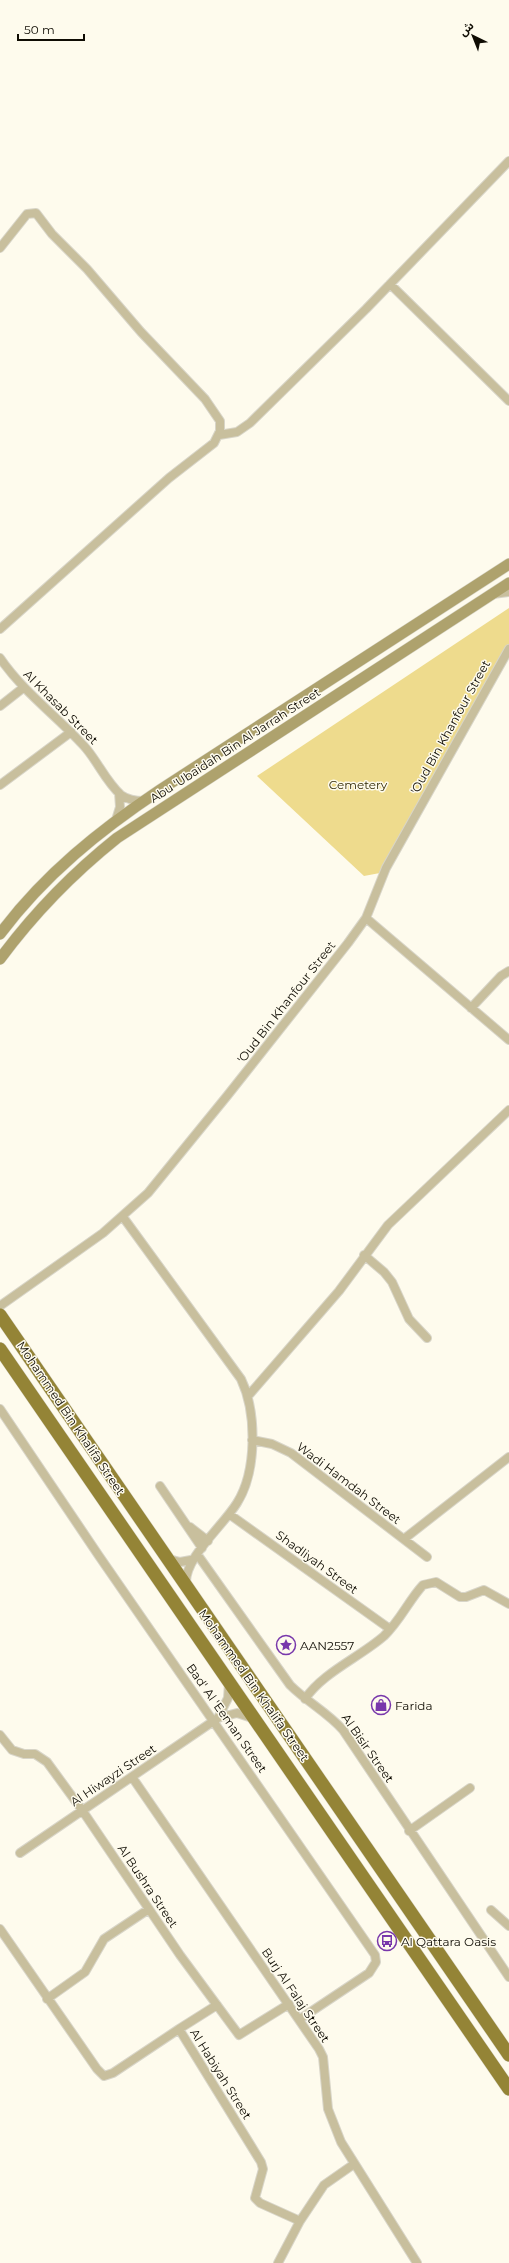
<svg xmlns="http://www.w3.org/2000/svg" width="509" height="2263" viewBox="0 0 509 2263" font-family="Montserrat,'Noto Sans Arabic',sans-serif">
<style>
.green{fill:#eedb8d}
.lines{fill:none;stroke-linecap:round;stroke-linejoin:round}
.minor-casing{stroke:#d8d5c8;stroke-width:10}
.secondary-casing{stroke:#d8d5c8;stroke-width:12}
.trunk-casing{stroke:#d8d5c8;stroke-width:14}
.minor{stroke:#c8bf9d;stroke-width:8}
.secondary{stroke:#aea26d;stroke-width:11}
.trunk{stroke:#948436;stroke-width:13}
.labels{text-anchor:middle;dominant-baseline:central;stroke-width:3;stroke-linejoin:round;paint-order:stroke}
.street-label{font-size:12px;fill:#0f0c03;stroke:#fefbed}
.park-label{font-size:12px;fill:#322a04;stroke:#fefbed}
.poi-label{font-size:12px;fill:#0f0c03;stroke:#fefbed;text-anchor:start}
</style>
<rect width="100%" height="100%" fill="#fefbed"/>
<!-- green -->
<path class="green" d="M509 608V644L380 873 364 876 257 776Z"/>
<g class="lines">
<defs>
<path id="minor" d="M0 248 27 214 36 213 52 234 87 269 141 332 205 399 220 421V431L214 443 169 478 0 629
M390 284 509 401
M219 435 237 432 250 423 366 309 509 161
M493 594 509 592
M0 658C24 693 56 715 84 746 97 760 106 782 121 795 128 800 135 801 144 801
M0 706 23 688
M0 785 71 732
M116 820 120 807 119 793
M366 918 509 1040
M471 1008 501 976 509 971
M123 1217 241 1379C257 1413 257 1471 237 1503 223 1526 184 1558 186 1584
M364 1255 384 1272 392 1282 409 1319 427 1338
M0 1306 103 1233 148 1193 227 1096 348 943 366 918 386 868 509 649
M248 1396 339 1291 388 1225 509 1110
M0 1409 99 1556 375 1955 376 1962 369 1973 300 2019
M252 1440 272 1444 291 1453 427 1557
M160 1486 202 1548
M229 1514 390 1629
M190 1527 208 1541
M404 1539 509 1457
M197 1554 290 1685C307 1702 327 1712 343 1730L509 1977
M169 1559 180 1562 191 1560
M305 1699C322 1673 360 1657 384 1636 400 1621 409 1600 423 1585L436 1582 460 1597H466L484 1590 509 1604
M218 1718 228 1698 229 1683
M0 1735 12 1750 24 1754H35L47 1762 82 1810 180 1955 239 2035 289 2004
M132 1777 319 2049 323 2057 328 2109 341 2142 417 2263
M409 1831 470 1788
M20 1853 218 1718 237 1713 252 1718
M491 1910 509 1926
M0 1929 97 2069 104 2076 113 2073 179 2029 261 2162 263 2169 255 2198 260 2203 300 2221
M47 1999 85 1972 104 1939 149 1909
M179 2029 217 2005
M278 2263 300 2221 324 2185 354 2164"/>
<path id="secondary" d="M0 934C44 875 100 830 160 790L509 564
M0 959C34 913 72 874 117 838L509 583"/>
<path id="trunk" d="M0 1315 509 2055
M0 1349 509 2089"/>
</defs>
<!-- minor casing -->
<use href="#minor" class="minor-casing"/>
<!-- secondary casing -->
<use href="#secondary" class="secondary-casing"/>
<!-- trunk casing -->
<use href="#trunk" class="trunk-casing"/>
<!-- minor -->
<use href="#minor" class="minor"/>
<!-- secondary -->
<use href="#secondary" class="secondary"/>
<!-- trunk -->
<use href="#trunk" class="trunk"/>
</g>
<!-- icons -->
<defs>
<symbol id="sight-ring" viewBox="-11 -11 22 22"><circle r="9.5" fill="#fefbed" stroke="#7837ab" stroke-width="1.5"/><path d="M0-6L1.8-2.2L6-1.7L2.9 1.2L3.7 5.4L0 3.3L-3.7 5.4L-2.9 1.2L-6-1.7L-1.8-2.2Z" fill="#7837ab"/></symbol>
<symbol id="shop-ring" viewBox="-11 -11 22 22"><circle r="9.5" fill="#fefbed" stroke="#7837ab" stroke-width="1.5"/><path d="M-5-2.5h2.3a2.7 3.5 0 0 1 5.4 0H5L5.5 6h-11ZM-1.5-2.5h3a1.5 2.3 0 0 0-3 0Z" fill="#7837ab"/></symbol>
<symbol id="bus-ring" viewBox="-11 -11 22 22"><circle r="9.5" fill="#fefbed" stroke="#7837ab" stroke-width="1.5"/><path d="M-5-6H5V4H4V6H2V4H-2V6H-4V4H-5ZM-3.5-4V0h7V-4ZM-3.5 1.2v1.5H-2V1.2ZM2 1.2v1.5H3.5V1.2Z" fill="#7837ab"/></symbol>
</defs>
<g fill-rule="evenodd">
<use href="#sight-ring" x="275" y="1634" width="22" height="22"/>
<use href="#shop-ring" x="370" y="1694" width="22" height="22"/>
<use href="#bus-ring" x="376" y="1930" width="22" height="22"/>
</g>
<g class="labels">
<!-- street labels -->
<g class="street-label">
<text transform="translate(61 707) rotate(45)">Al Khasab Street</text>
<text transform="translate(450 727) rotate(-61)">'Oud Bin Khanfour Street</text>
<text transform="translate(235 745) rotate(-33)">Abu 'Ubaidah Bin Al Jarrah Street</text>
<text transform="translate(286 1002) rotate(-52)">'Oud Bin Khanfour Street</text>
<text transform="translate(71 1418) rotate(56)">Mohammed Bin Khalifa Street</text>
<text transform="translate(349 1483) rotate(37)">Wadi Hamdah Street</text>
<text transform="translate(317 1562) rotate(36)">Shadliyah Street</text>
<text transform="translate(254 1685) rotate(55)">Mohammed Bin Khalifa Street</text>
<text transform="translate(227 1718) rotate(55)">Bad' Al 'Eeman Street</text>
<text transform="translate(368 1748) rotate(55)">Al Bisir Street</text>
<text transform="translate(113 1775) rotate(-34)">Al Hiwayzi Street</text>
<text transform="translate(148 1886) rotate(56)">Al Bushra Street</text>
<text transform="translate(296 1995) rotate(56)">Burj Al Falaj Street</text>
<text transform="translate(221 2074) rotate(58)">Al Habiyah Street</text>
</g>
<!-- park labels -->
<g class="park-label">
<text x="358" y="784">Cemetery</text>
</g>
<!-- poi labels -->
<g class="poi-label">
<text x="300" y="1645">AAN2557</text>
<text x="395" y="1705">Farida</text>
<text x="401" y="1941">Al Qattara Oasis</text>
</g>
</g>
<!-- north arrow -->
<g transform="translate(473 36) rotate(317)" stroke="#fefbed" stroke-width="3" paint-order="stroke">
<path d="M0-3L7 15L0 10L-7 15Z" fill="#0f0c03"/>
<text y="-6" font-size="11" font-weight="bold" text-anchor="middle" fill="#0f0c03">ش</text>
</g>
<!-- scale -->
<path d="M18 34v6h66v-6" fill="none" stroke="#0f0c03" stroke-width="2"/>
<text x="24" y="34" font-size="12" fill="#0f0c03" stroke="#fefbed" stroke-width="3" paint-order="stroke">50 m</text>
</svg>
